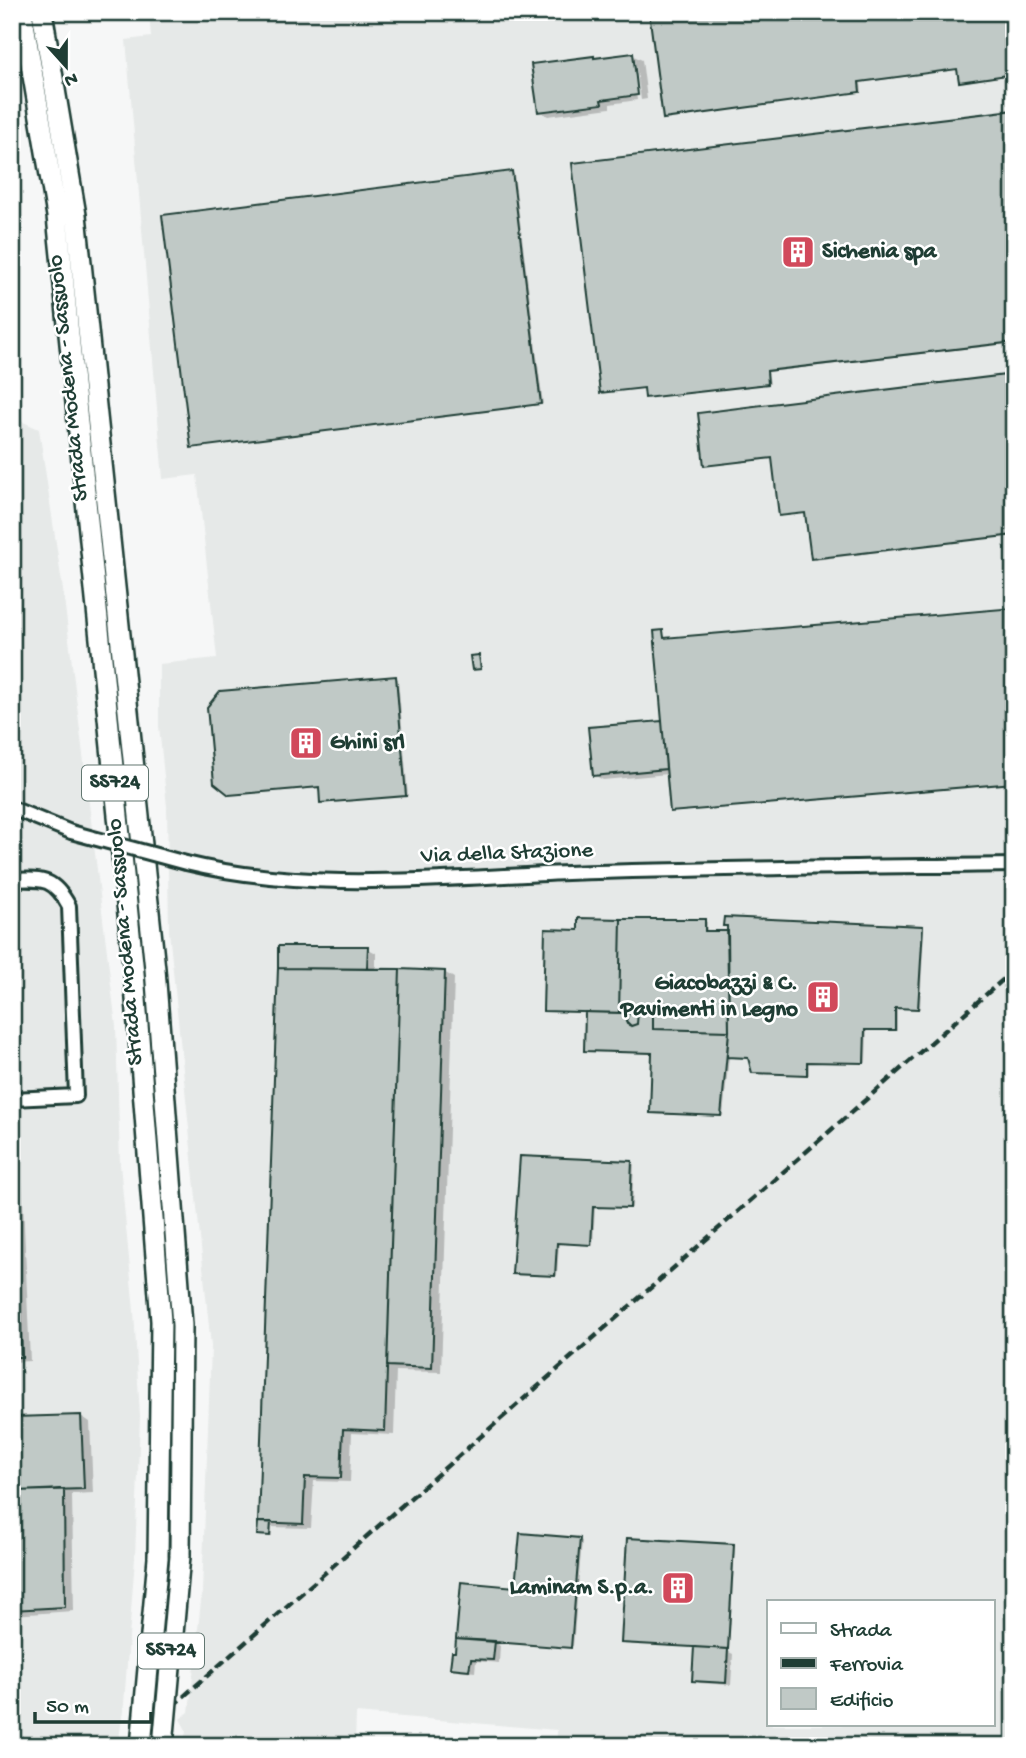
<svg xmlns="http://www.w3.org/2000/svg" width="1026" height="1758" viewBox="0 0 1026 1758" font-family="'Gochi Hand',sans-serif">
<style>
.built{fill:#e6e9e8;fill-rule:evenodd}
.shadow{fill:#0003}
.building{fill:#c0c9c6;stroke:#1f3d34;stroke-width:2}
.lines{fill:none;stroke-linecap:round;stroke-linejoin:round}
.minor-casing{stroke:#1f3d34;stroke-width:18}
.trunk-casing{stroke:#1f3d34;stroke-width:24}
.minor{stroke:#fff;stroke-width:12}
.trunk{stroke:#fff;stroke-width:19}
.rail{stroke:#1f3d34;stroke-width:4.5;stroke-dasharray:10 5;stroke-linecap:butt}
.minor-bridge-casing{stroke:#1f3d34;stroke-width:18;stroke-linecap:butt}
.trunk-bridge-casing{stroke:#1f3d34;stroke-width:24;stroke-linecap:butt}
.minor-bridge{stroke:#fff;stroke-width:12}
.trunk-bridge{stroke:#fff;stroke-width:19}
.labels{text-anchor:middle;dominant-baseline:central;stroke-width:5;stroke-linejoin:round;paint-order:stroke}
.shield{fill:#fff;stroke:#627771;stroke-width:2}
.shield-label{font-size:21px;font-weight:bold;fill:#1f3d34}
.poi-label{font-size:23px;font-weight:bold;fill:#1f3d34;stroke:#fff;text-anchor:start}
.street-label{font-size:23px;fill:#1f3d34;stroke:#fff}
</style>
<rect width="100%" height="100%" fill="#f6f7f7"/>
<filter id="ink" filterUnits="userSpaceOnUse"><feTurbulence type="fractalNoise" baseFrequency=".0143" numOctaves="2"/><feDisplacementMap in="SourceGraphic" scale="14" xChannelSelector="R" yChannelSelector="G"/><feConvolveMatrix kernelMatrix="1 2 1 2 8 2 1 2 1" color-interpolation-filters="sRGB"/></filter>
<g filter="url(#ink)">
<!-- built -->
<path class="built" d="M149 12H1014V1746H557V1730L356 1713 355 1746H184L186 1730 180 1719 189 1712 202 1592 211 1346 169 931 167 807 159 726V664L217 658 197 475 163 479 126 40 151 37ZM769 1602H993V1725H769Z
M12 417 39 429 63 590 116 1026 120 1164 134 1311 140 1417 135 1558 124 1704 118 1746H12Z"/>
<!-- shadow -->
<path class="shadow" d="M1014 12V75L963 82 961 81 959 69 861 83 862 92 665 118Z
M632 55 642 60 647 99 641 100 635 59H632L637 100 610 104V108L548 116 539 111 593 57 597 60Z
M1014 112V343L768 372 770 384 649 398 646 388 602 392Z
M512 173 514 174 543 404 192 447Z
M1014 376V535L815 560 812 558 807 514 781 515 774 459 706 465Z
M1014 610V783L674 812 671 811 668 774 603 780 594 775 664 725 663 632 666 640Z
M396 678 398 679 408 796 324 803 322 802 321 788 233 795 230 793Z
M705 921 707 922V932L922 927 924 929 920 1009 897 1008V1031L867 1030 866 1063 809 1062V1075L756 1073 749 1058 729 1057 723 1116 654 1114 652 1112 654 1053 587 1051 585 1050 586 1012 545 1010 579 932Z
M367 948 376 953V971L444 972 454 978 441 1372 396 1371 394 1435 352 1433 350 1482 314 1481 311 1528 272 1527V1536H261L259 1534Z
M12 1129 20 1133 30 1361 12 1362Z
M631 1162 634 1164 632 1208 595 1207 593 1245 559 1243 557 1276 516 1274Z
M81 1416 90 1422 93 1493 72 1494 74 1611 12 1615V1487H18Z
M580 1540 582 1541 573 1646 492 1640 500 1646 499 1663 476 1661 475 1672 458 1670 452 1667 457 1654 517 1589Z
M733 1546 735 1547 729 1652 733 1654 731 1685 700 1683 694 1680Z"/>
<!-- building -->
<path class="building" d="M649 12H1014V74L959 82 957 69 859 82 860 92 663 119Z
M633 53 638 95 601 100 602 104 538 112 531 64 594 56V58Z
M1014 110V342L767 371 768 384 645 398 644 388 600 393 572 163Z
M512 171 541 404 191 448 162 215Z
M1014 374V535L811 559 805 513 779 516 772 458 704 466 698 413Z
M1014 608V783L670 812 654 631 663 630 664 638Z
M479 655 481 669 472 670 470 656Z
M396 676 406 796 320 803 319 787 229 795 214 783 207 707 220 691Z
M662 721 666 769 593 776 588 727Z
M724 917 923 926 918 1009 895 1008V1030H865L864 1063 807 1062V1075L752 1073 748 1058 727 1057 729 1031 727 926H723Z
M578 918 621 919 619 1013 543 1011 545 929 578 930Z
M621 919H705V931H728L729 1031 653 1029V1013L638 1012 637 1024 631 1026 627 1024 626 1021 629 1013H619Z
M278 946H368L367 969 278 968Z
M278 968 400 969 385 1431 343 1429 341 1478 305 1477 303 1524 258 1522Z
M400 969 445 971 432 1368 387 1366Z
M585 1012 629 1013 626 1021 631 1026 637 1024 638 1012 653 1013V1029L729 1031 721 1116 650 1113 652 1053 584 1051Z
M12 1151 22 1357H12Z
M520 1156 632 1161 630 1208 593 1207 591 1245 557 1243 555 1276 512 1274Z
M81 1415 84 1489 16 1491 13 1417Z
M12 1485H16V1491L64 1489 65 1607 12 1610Z
M258 1522H271L270 1536 257 1535Z
M520 1533 580 1538 571 1648 456 1639 461 1582 515 1587Z
M627 1538 734 1544 728 1649 621 1643Z
M456 1639 495 1641 493 1660 471 1659 469 1670 450 1668 452 1652H455Z
M694 1647 728 1649 726 1683 692 1681Z"/>
<g class="lines">
<defs>
<path id="minor" d="M12 808 71 832
M186 863C309 893 442 878 567 873 716 868 865 867 1014 865
M12 880C43 879 53 877 69 906L76 1096 12 1099"/>
<path id="trunk" d="M22 12 57 216 134 973 161 1321 158 1558
M42 12 76 215 155 969 182 1325 180 1556"/>
</defs>
<!-- minor casing -->
<use href="#minor" class="minor-casing"/>
<!-- trunk casing -->
<use href="#trunk" class="trunk-casing"/>
<!-- minor -->
<use href="#minor" class="minor"/>
<!-- trunk -->
<use href="#trunk" class="trunk"/>
<!-- rail -->
<path class="rail" d="M127 1746 1014 970"/>
<defs>
<path id="minor-bridge" d="M71 832 186 863"/>
<path id="trunk-bridge" d="M141 1746 158 1558
M163 1746 180 1556"/>
</defs>
<!-- minor-bridge casing -->
<use href="#minor-bridge" class="minor-bridge-casing"/>
<!-- trunk-bridge casing -->
<use href="#trunk-bridge" class="trunk-bridge-casing"/>
<!-- minor-bridge -->
<use href="#minor-bridge" class="minor-bridge"/>
<!-- trunk-bridge -->
<use href="#trunk-bridge" class="trunk-bridge"/>
</g>
</g>
<!-- icons -->
<defs>
<symbol id="building-square" viewBox="-11 -11 22 22"><rect x="-9" y="-9" width="18" height="18" rx="4" fill="#d1495b" stroke="#fff"/><path d="M-4-6H4V6H1V3H-1V6H-4ZM-2.5-4.3h1.7v1.8h-1.7ZM.8-4.3h1.7v1.8H.8ZM-2.5-1h1.7V.8h-1.7ZM.8-1h1.7V.8H.8Z" fill="#fff"/></symbol>
</defs>
<g fill-rule="evenodd">
<use href="#building-square" x="779" y="233" width="38" height="38"/>
<use href="#building-square" x="287" y="724" width="38" height="38"/>
<use href="#building-square" x="804" y="978" width="38" height="38"/>
<use href="#building-square" x="659" y="1569" width="38" height="38"/>
</g>
<g class="labels">
<!-- shield labels -->
<g class="shield">
<rect x="82" y="765.5" width="66" height="35" rx="5"/>
<rect x="138" y="1633.5" width="66" height="35" rx="5"/>
</g>
<g class="shield-label">
<text x="115" y="783">SS724</text>
<text x="171" y="1651">SS724</text>
</g>
<!-- poi labels -->
<g class="poi-label">
<text x="822" y="252">Sichenia spa</text>
<text x="330" y="743">Ghini srl</text>
<text x="798" y="984" text-anchor="end">Giacobazzi &amp; C.<tspan x="798" dy="26">Pavimenti in Legno</tspan></text>
<text x="654" y="1588" text-anchor="end">Laminam S.p.a.</text>
</g>
<!-- street labels -->
<g class="street-label">
<text transform="translate(69 378) rotate(-96)">Strada Modena - Sassuolo</text>
<text transform="translate(507 854) rotate(-2)">Via della Stazione</text>
<text transform="translate(126 942) rotate(-95)">Strada Modena - Sassuolo</text>
</g>
</g>
<!-- margin -->
<rect width="1026" height="1758" fill="none" stroke="#fff" stroke-width="42"/>
<rect x="21" y="21" width="984" height="1716" fill="none" stroke="#1f3d34" stroke-width="2.5" filter="url(#ink)"/>
<!-- legend -->
<rect x="767" y="1600" width="228" height="126" fill="#ffffff" stroke="#a5b1ae" stroke-width="2"/>
<rect x="781" y="1623" width="35" height="10" fill="#ffffff" stroke="#a5b1ae" stroke-width="2"/>
<text x="830" y="1636" font-size="21" fill="#1f3d34">Strada</text>
<rect x="781" y="1658" width="35" height="10" fill="#1f3d34" stroke="#a5b1ae" stroke-width="2"/>
<text x="830" y="1670" font-size="21" fill="#1f3d34">Ferrovia</text>
<rect x="781" y="1688" width="35" height="21" fill="#c0c9c6" stroke="#a5b1ae" stroke-width="2"/>
<text x="830" y="1706" font-size="21" fill="#1f3d34">Edificio</text>
<!-- north arrow -->
<g transform="translate(66 66) rotate(159)" stroke="#ffffff" stroke-width="5" paint-order="stroke">
<path d="M0-5L12 26L0 18L-12 26Z" fill="#1f3d34"/>
<text y="-10" font-size="19" font-weight="bold" text-anchor="middle" fill="#1f3d34">N</text>
</g>
<!-- scale -->
<path d="M35 1712v10h116v-10" fill="none" stroke="#1f3d34" stroke-width="3.5"/>
<text x="46" y="1712" font-size="21" fill="#1f3d34" stroke="#ffffff" stroke-width="5" paint-order="stroke">50 m</text>
</svg>
